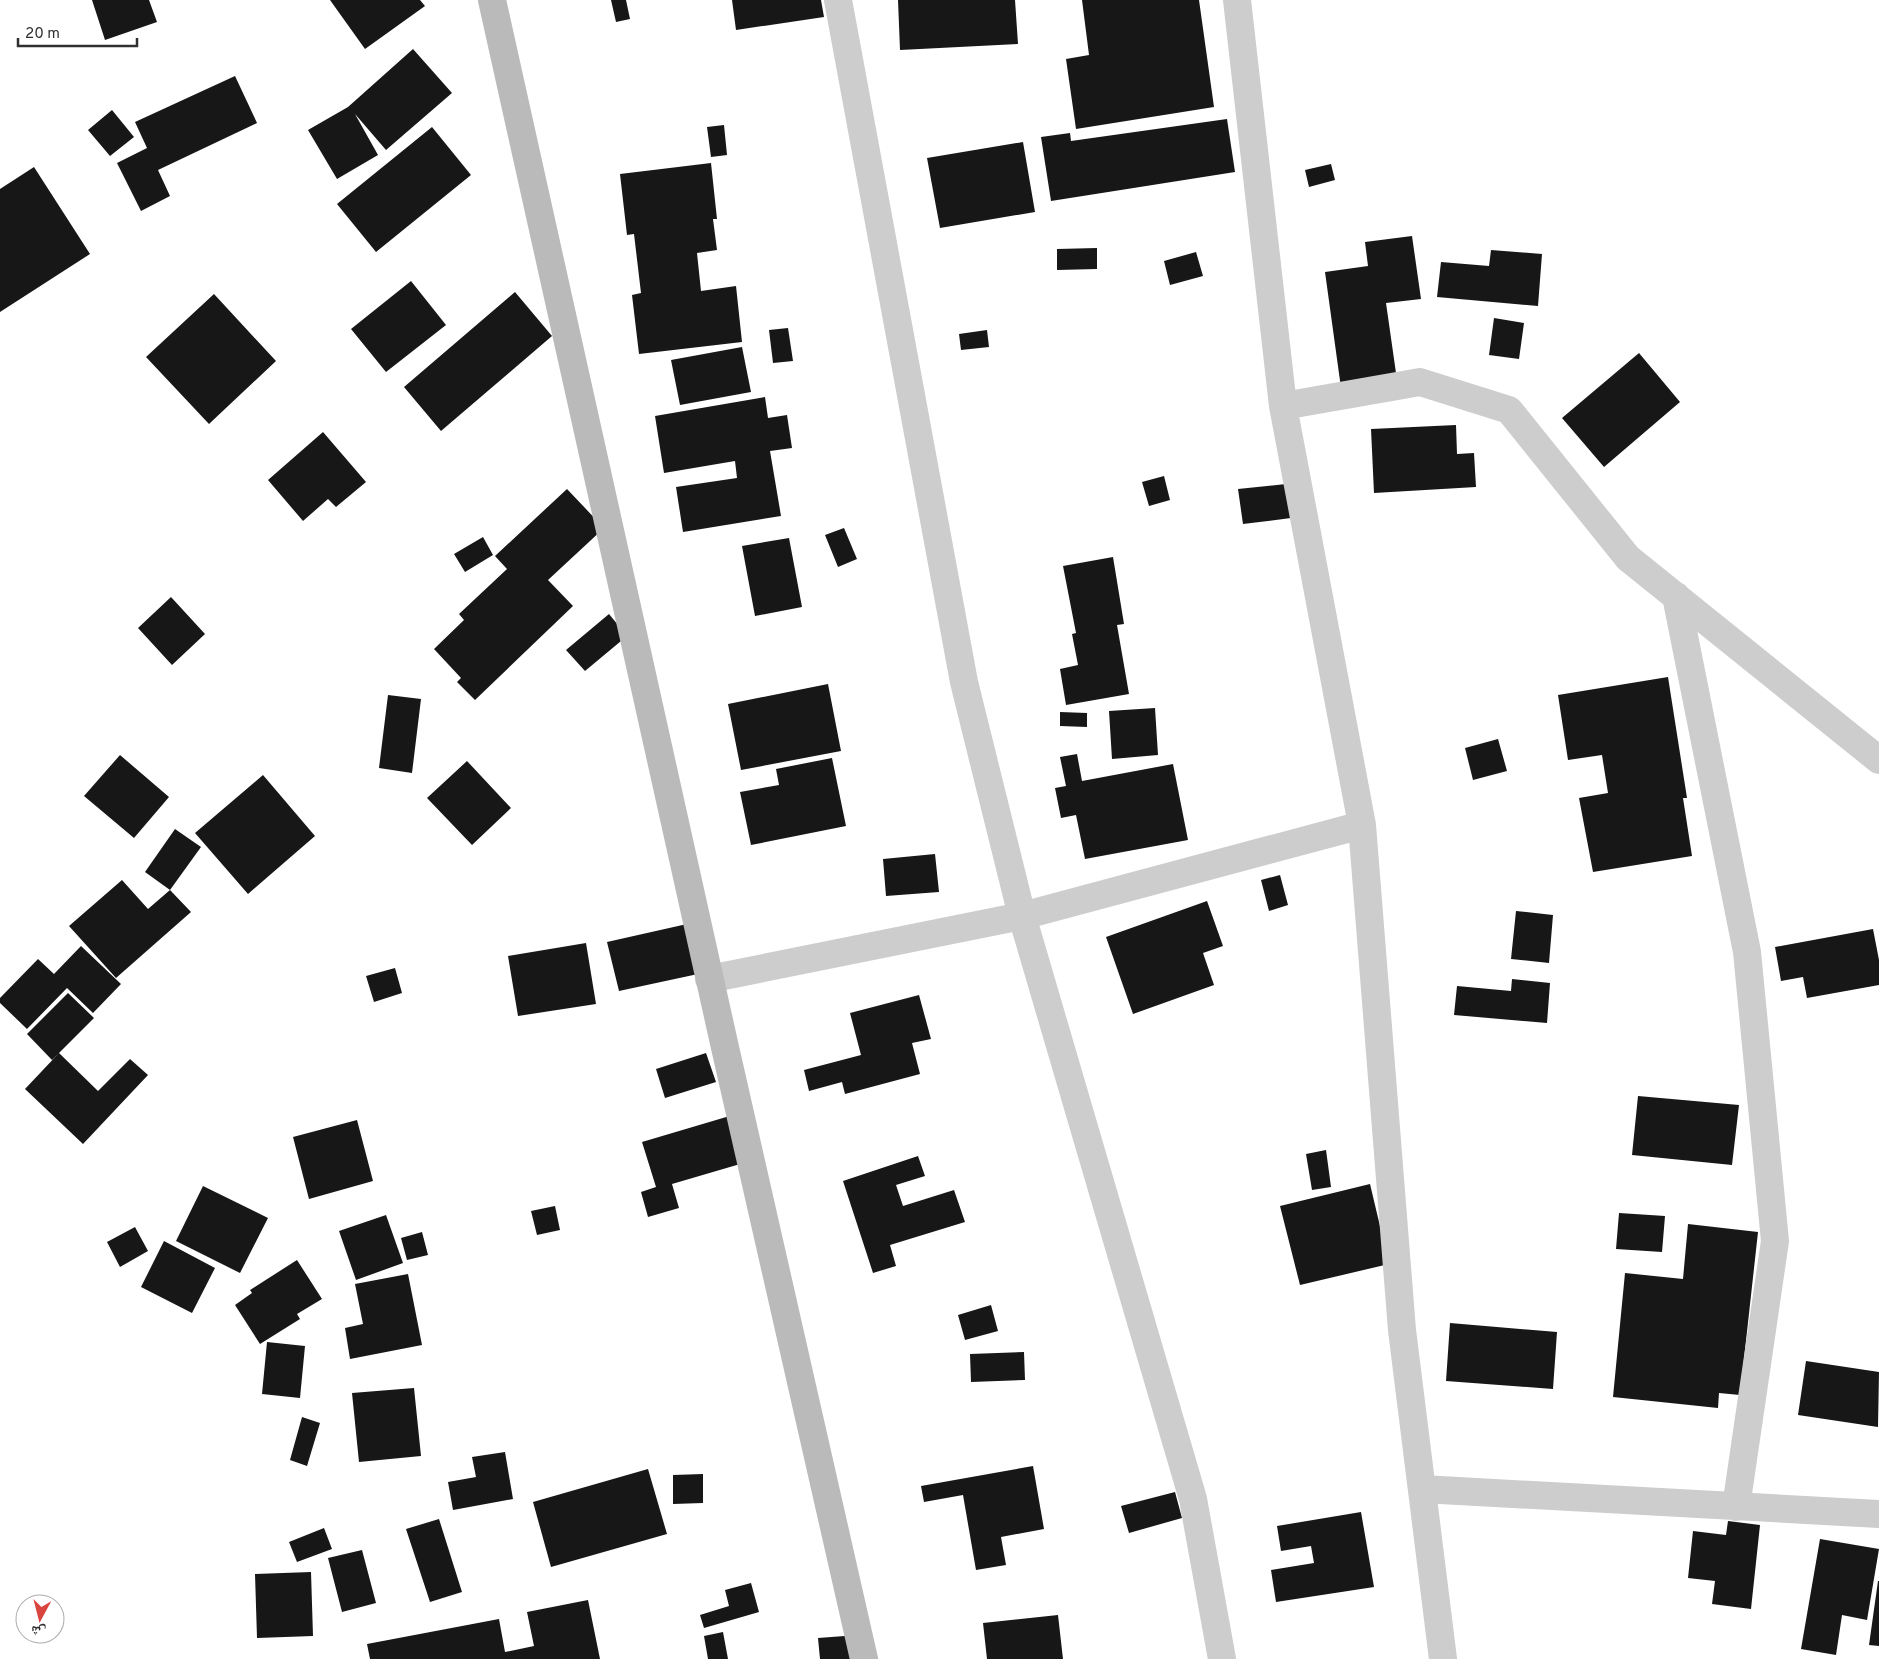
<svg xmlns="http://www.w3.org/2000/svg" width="1879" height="1659" viewBox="0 0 1879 1659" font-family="Overpass,'Noto Naskh Arabic',sans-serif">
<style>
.building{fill:#171717}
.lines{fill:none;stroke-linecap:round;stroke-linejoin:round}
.street{stroke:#cdcdcd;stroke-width:28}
.secondary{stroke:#bababa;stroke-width:28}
</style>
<rect width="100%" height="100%" fill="#fff"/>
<!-- building -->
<path class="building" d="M92 0H149L157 22 105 40Z
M330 0H420L425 6 365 49Z
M611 0H626L630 19 616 22Z
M732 0H821L824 17 736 30Z
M898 0H1015L1018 44 900 50Z
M1082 0H1199L1214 107 1076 129 1066 59 1089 55Z
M413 49 452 93 386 150 355 114 378 155 337 179 308 130 348 107Z
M235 76 257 123 158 170 170 196 141 211 117 163 147 148 135 122Z
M112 110 134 137 110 156 88 130Z
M1227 119 1235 172 1051 201 1041 137 1070 133 1071 141Z
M724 125 727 155 711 157 707 127Z
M432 127 471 175 376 252 337 204Z
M1023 142 1035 212 940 228 927 158Z
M711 163 717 219H713L717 250 697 253 701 291 736 286 742 342 639 354 632 295 641 293 634 234 627 235 620 174Z
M1331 164 1335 180 1309 187 1305 170Z
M34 167 90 254 0 312V189Z
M1412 236 1421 299 1386 303 1397 380 1341 388 1325 272 1368 266 1365 242Z
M1097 248V269L1057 270V249Z
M1491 250 1542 254 1538 306 1437 297 1441 262 1489 266Z
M1196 252 1203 276 1170 285 1164 261Z
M411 281 446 325 386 372 351 329Z
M515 292 552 336 441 431 404 387Z
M214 294 276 361 209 424 146 357Z
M1494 318 1524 323 1519 359 1489 355Z
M788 328 793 361 773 363 769 330Z
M987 330 989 347 961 350 959 334Z
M742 347 751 392 680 405 671 360Z
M1639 353 1680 402 1604 467 1562 418Z
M765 397 768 418 787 415 792 448 770 451 781 516 683 532 676 487 737 478 735 461 664 473 655 416Z
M1456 425 1457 454 1474 453 1476 487 1374 493 1371 429Z
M323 432 366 482 336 507 328 499 303 521 268 480Z
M1164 476 1170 500 1149 506 1142 482Z
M1286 484 1291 518 1243 524 1238 489Z
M567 489 604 528 548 580 573 606 475 700 457 682 461 678 434 649 464 620 459 614 507 569 495 556Z
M844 528 857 559 838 567 825 535Z
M483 537 493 555 465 572 454 554Z
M789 538 802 607 755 616 742 546Z
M1113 557 1124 624 1117 625 1129 694 1066 705 1060 669 1078 665 1072 634 1076 633 1063 566Z
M171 597 205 634 172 665 138 628Z
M609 614 627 636 585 671 566 650Z
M1668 677 1687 798H1683L1692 856 1593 872 1579 798 1608 793 1602 755 1568 760 1558 695Z
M828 684 841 751 741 770 728 704Z
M388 695 421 699 412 773 379 768Z
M1155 708 1158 755 1112 759 1109 711Z
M1060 712 1087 713V727L1060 726Z
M1498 739 1507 771 1473 780 1465 748Z
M1077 754 1082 781 1173 764 1188 840 1085 859 1076 815 1061 818 1055 788 1066 786 1060 757Z
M120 755 169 797 134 838 84 796Z
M832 758 846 826 751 845 740 792 779 785 776 769Z
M467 761 511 808 472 845 427 798Z
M263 775 315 836 248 894 195 833Z
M175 829 201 847 170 890 191 912 116 978 69 926 122 880 148 909 170 890 145 872Z
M935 854 939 892 886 896 883 859Z
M1280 875 1288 905 1269 911 1261 880Z
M1207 901 1223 946 1203 953 1214 985 1133 1014 1106 937Z
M1516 911 1553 915 1549 963 1511 959Z
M687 924 698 974 619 991 607 942Z
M1873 929 1879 960V985L1807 998 1803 977 1781 981 1775 947Z
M586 943 596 1004 518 1016 508 956Z
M81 946 121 984 93 1013 67 988 27 1029 0 1003V998L38 959 54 974Z
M395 968 402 993 374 1002 366 976Z
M1512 979 1550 983 1547 1023 1454 1015 1457 986 1511 991Z
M68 993 94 1018 52 1060 27 1034Z
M919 995 931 1039 912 1043 920 1074 845 1094 842 1082 809 1091 804 1070 861 1055 850 1013Z
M59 1053 98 1091 130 1059 148 1075 83 1144 25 1089Z
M706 1053 716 1082 665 1098 656 1069Z
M1638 1096 1739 1105 1732 1165 1632 1155Z
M733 1115 747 1162 672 1184 679 1208 648 1217 641 1192 656 1187 642 1142Z
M357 1120 373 1181 309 1199 293 1137Z
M1326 1150 1331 1187 1312 1190 1306 1154Z
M918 1156 925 1176 896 1185 903 1206 954 1190 965 1222 890 1245 896 1266 873 1273 843 1181Z
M1370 1184 1389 1264 1300 1285 1280 1206Z
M203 1186 268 1218 240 1273 176 1241Z
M555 1206 560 1230 537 1235 531 1211Z
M1619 1213 1665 1216 1662 1252 1616 1249Z
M386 1215 403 1263 356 1280 339 1231Z
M1688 1224 1758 1232 1740 1395 1719 1393 1718 1408 1613 1397 1625 1273 1683 1279Z
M135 1227 148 1251 120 1267 107 1242Z
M422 1232 428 1255 407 1260 401 1238Z
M164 1241 215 1268 192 1313 141 1287Z
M297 1260 322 1299 297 1314 300 1319 260 1344 235 1305 252 1293 250 1290Z
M408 1274 422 1345 350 1359 345 1328 363 1324 355 1284Z
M991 1305 998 1331 965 1340 958 1315Z
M1450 1323 1557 1332 1553 1389 1446 1381Z
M267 1342 305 1346 300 1398 262 1394Z
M1024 1352 1025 1380 971 1382 970 1354Z
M1806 1361 1879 1372 1878 1427 1798 1415Z
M414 1388 421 1456 359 1462 352 1393Z
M302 1417 320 1423 307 1466 290 1460Z
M505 1452 513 1499 453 1510 448 1482 476 1477 472 1457Z
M1033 1466 1044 1529 1001 1537 1006 1565 976 1570 963 1495 924 1502 921 1486Z
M648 1469 667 1534 551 1567 533 1502Z
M703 1474V1503L673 1504V1475Z
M1175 1492 1182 1518 1129 1533 1121 1506Z
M1361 1512 1374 1587 1276 1602 1271 1570 1314 1563 1311 1546 1281 1551 1277 1526Z
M439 1519 462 1592 430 1602 406 1529Z
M1728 1521 1760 1525 1751 1609 1712 1604 1715 1581 1688 1578 1693 1531 1726 1535Z
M324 1528 332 1549 297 1562 289 1542Z
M1820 1539 1879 1549 1867 1620 1842 1615 1836 1655 1801 1649Z
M362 1550 376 1603 342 1612 328 1558Z
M311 1572 313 1636 257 1638 255 1574Z
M1878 1581H1879V1646L1869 1645Z
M751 1583 759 1612 704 1628 700 1615 729 1606 725 1590Z
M588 1600 600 1659H370L367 1644 499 1619 505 1652 534 1646 527 1612Z
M1058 1615 1063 1659H987L983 1623Z
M723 1632 728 1659H708L704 1636Z
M858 1635 860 1659H820L818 1638Z"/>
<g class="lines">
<!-- street -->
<path class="street" d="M838 0 964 682 1022 916 1193 1499 1222 1659
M1237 0 1283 406 1362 825 1402 1330 1443 1659
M1283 406 1420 382 1509 410 1628 558 1879 760
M1676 596 1747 952 1775 1241 1736 1507
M709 979 1022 916 1362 825
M1422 1489 1879 1514"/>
<!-- secondary -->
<path class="secondary" d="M492 0 724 1043 864 1659"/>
</g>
<!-- north arrow -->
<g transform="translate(40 1619) rotate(187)"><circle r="24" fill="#ffffff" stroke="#acacac"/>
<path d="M0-4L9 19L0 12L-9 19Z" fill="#da443f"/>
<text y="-8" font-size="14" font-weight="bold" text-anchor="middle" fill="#303030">ش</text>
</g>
<!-- scale -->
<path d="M18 38v8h119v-8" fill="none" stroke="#303030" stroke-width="2.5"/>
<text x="25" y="38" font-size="15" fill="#303030" stroke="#ffffff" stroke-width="4" paint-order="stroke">20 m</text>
</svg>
